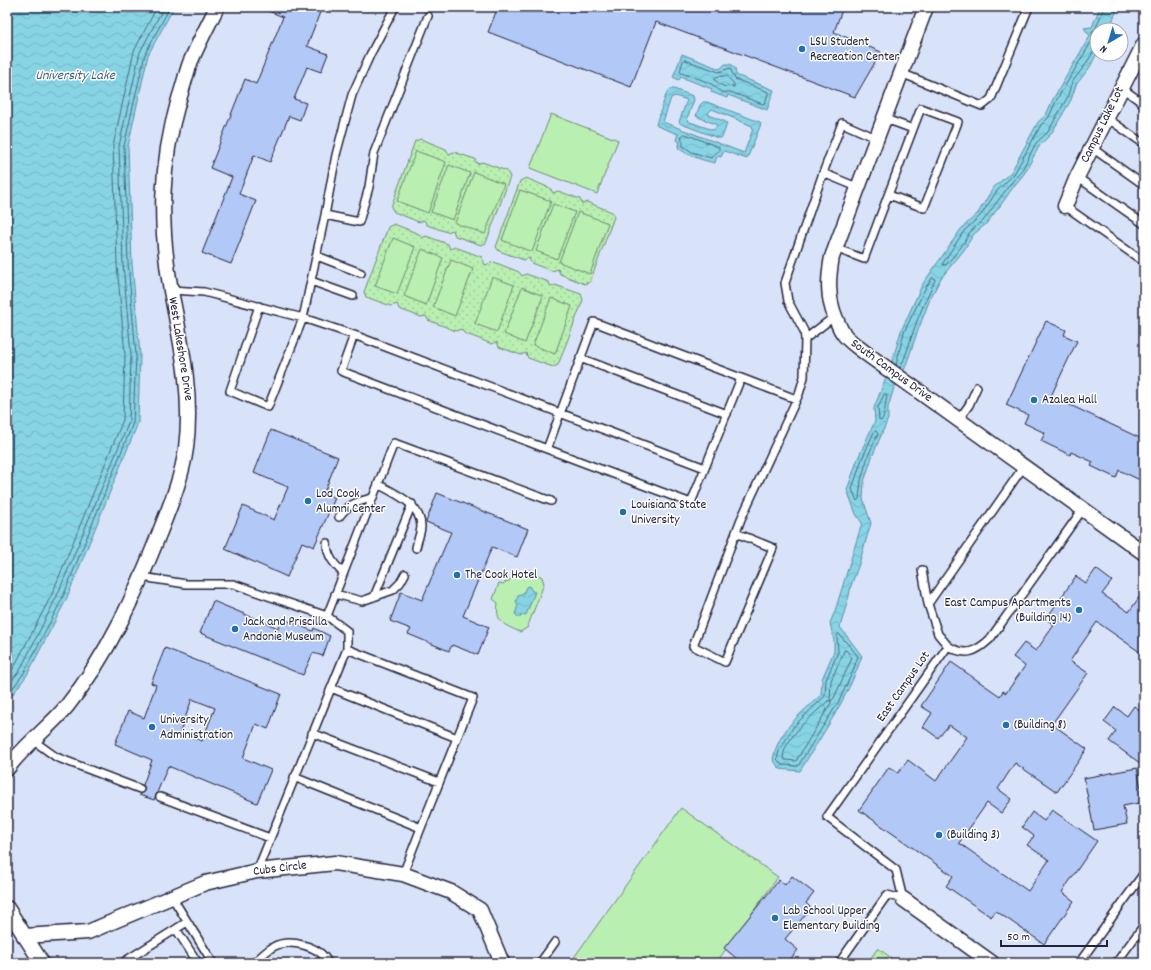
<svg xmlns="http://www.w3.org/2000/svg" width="1151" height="970" viewBox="0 0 1151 970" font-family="Dekko,sans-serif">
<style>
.built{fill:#d8e3fa;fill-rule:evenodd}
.grass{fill:url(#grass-dots);stroke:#6e8876}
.pitch{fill:#b9efb1;stroke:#6e8876}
.water{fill:url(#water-waves);stroke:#5f8da1;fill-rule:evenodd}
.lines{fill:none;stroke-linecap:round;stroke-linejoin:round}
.shore{stroke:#4a697f;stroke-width:1}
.building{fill:#b2c8f6;stroke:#22223b;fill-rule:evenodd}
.lane-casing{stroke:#22223b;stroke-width:10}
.street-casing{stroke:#22223b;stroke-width:17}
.lane{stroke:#fff;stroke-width:7}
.street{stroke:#fff;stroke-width:14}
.poi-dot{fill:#1f6fb2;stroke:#fff;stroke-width:1.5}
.labels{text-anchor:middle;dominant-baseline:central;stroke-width:3;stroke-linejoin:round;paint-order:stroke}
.poi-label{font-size:13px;fill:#22223b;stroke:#fff;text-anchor:start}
.street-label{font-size:13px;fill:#22223b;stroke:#fff}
.water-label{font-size:14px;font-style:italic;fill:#456076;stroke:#fff}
</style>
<defs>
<pattern id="grass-dots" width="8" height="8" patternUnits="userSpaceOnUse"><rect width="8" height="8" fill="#b9efb1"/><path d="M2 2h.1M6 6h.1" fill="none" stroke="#9fcd99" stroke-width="1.8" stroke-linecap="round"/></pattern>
<pattern id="water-waves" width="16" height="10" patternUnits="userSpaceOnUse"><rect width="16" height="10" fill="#87d4e5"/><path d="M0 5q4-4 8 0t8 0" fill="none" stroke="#74b6c5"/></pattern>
</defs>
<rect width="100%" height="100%" fill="#e8eefc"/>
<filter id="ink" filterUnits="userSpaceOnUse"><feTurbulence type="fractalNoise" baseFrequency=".025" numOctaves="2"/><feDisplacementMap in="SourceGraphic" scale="8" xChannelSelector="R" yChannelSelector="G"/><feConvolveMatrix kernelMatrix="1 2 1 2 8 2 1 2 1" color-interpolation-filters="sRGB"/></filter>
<g filter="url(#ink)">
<!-- built -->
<path class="built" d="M174 7H1144V963H7V702L27 675 138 423 140 355 132 263 128 146 148 55ZM1097 30H1121V54H1097Z"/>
<!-- grass -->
<path class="grass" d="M421 139 446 149 449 154 454 152 475 159 477 164 482 162 507 171 510 177 486 243 481 245 455 236 453 230 447 232 427 225 424 220 419 222 394 212 391 207 415 141Z
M526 178 550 188 553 193 558 191 580 199 582 204 587 202 612 212 614 217 590 282 585 284 560 274 558 269 552 271 531 263 529 258 524 260 499 251 496 247 520 181Z
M394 224 419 234 422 238 426 236 448 244 450 249 455 247 482 257 485 265 494 262 519 272 522 276 526 274 549 282 551 287 555 285 581 294 583 300 558 365 553 367 528 358 526 353 521 355 499 347 497 342 492 344 464 333 461 329 456 331 428 320 426 316 421 317 399 309 397 304 391 306 366 297 364 292 388 227Z
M878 948 898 963H867Z"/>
<!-- pitch -->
<path class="pitch" d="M551 114 618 140 597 194 530 168Z
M416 151 446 162 428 213 397 201Z
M449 165 470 173 453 220 431 212Z
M474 172 504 184 485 234 455 223Z
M520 190 551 201 532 252 502 240Z
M553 204 575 212 557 259 536 251Z
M578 212 608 223 590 274 559 262Z
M393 238 415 247 397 294 375 286Z
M422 249 443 258 426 305 404 296Z
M451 260 473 269 455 316 433 307Z
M492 277 514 285 497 332 475 324Z
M522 287 543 296 525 343 504 334Z
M551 298 572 306 555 354 533 345Z
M529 570 542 577 544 584 527 628 520 632C504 625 495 622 498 603L493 599 499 583 503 584 507 581H509C514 573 521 572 529 570Z
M681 808 778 877 716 963H570Z"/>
<!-- water -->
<path class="water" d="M7 7H174L148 55 128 146 132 263 140 355 138 423 66 600 27 675 7 702Z
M1100 7H1118L1109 30H1097V53L1090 67 1076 85 1071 100 1051 134 1040 145 1024 174 1014 186 1000 206 986 224 973 235 964 250 941 278 930 299 917 333 905 368 894 388 888 407V419L872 457 864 482 863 499 871 523 859 564 851 586 849 596 840 627 862 656C848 698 823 733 800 771L780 769 773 760C777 732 801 713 821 695L822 679 834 651V641L830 623 835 611 862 523 856 514 847 490 858 458 875 421 874 408 892 362 901 331 922 285 961 229 978 213 993 188 1011 172 1038 122 1046 115 1053 99 1090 36 1084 28 1092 27Z
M682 54 720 69 725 64H731L735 68 736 75 774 90 767 110 728 95 727 98 711 92 712 89 681 77 679 80 673 77Z
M670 89H674L693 96 694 100 687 119 690 122 713 130 715 129 717 125 696 116 700 105 703 102H707L760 122 761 124 747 159 724 151 721 157 717 156 715 163C701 160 689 156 678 148L680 142 676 140 678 134 657 126 656 124 667 92ZM675 96 687 100 679 122 681 124 718 138H721L723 135 727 124 726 122 708 115 709 112 712 109 752 126 753 129 744 153 663 122 671 98Z
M529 586 532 591 535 592 526 615 522 614 521 617H518L515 614 518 605 516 601 518 596 523 594 526 587Z"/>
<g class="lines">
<!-- shore -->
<path class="shore" d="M1097 50 1093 52 1086 64 1072 82 1067 98 1048 132 1036 143 1021 172 1011 183 983 221 970 232 961 247 946 265H943V263L964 231 981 215 997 191 1014 174 1041 125 1049 117 1056 101 1093 39 1092 31 1096 28 1104 7
M685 60 719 72 730 68 735 79 768 92V94L765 103 763 104 730 92C718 93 721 91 713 85 707 81 688 75 681 73L680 71 683 61Z
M727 76 734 84V87C721 86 724 88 714 79L716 77Z
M685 134 719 147V151L715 153 711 158 692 152 683 146V142L681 137 683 135Z
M896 365 904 332 926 287 932 278H934L935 280C927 297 919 314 913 332 909 344 906 357 900 368
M884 395 886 394 887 396C885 403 885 418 881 421L879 420 878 408Z
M876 431 878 434 868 456 861 480 859 499 857 501 852 489 862 459 874 432Z
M839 634 858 656 853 671 839 701 798 766 782 765 777 759 779 751 794 726 825 696 826 680 838 652 837 636Z
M845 650 847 651 852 658 834 698 831 701 830 699 831 681Z
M7 677 14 667 52 594 123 420 125 355 117 264 113 146 134 51 157 7
M7 687 20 670 57 596 129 422 131 355 123 264 119 146 140 52 164 7
M7 696 24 673 62 599 133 423 136 355 128 263 124 146 145 54 170 7
M828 701H831V703L796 761 785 760 783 757C785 737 814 714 828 701Z"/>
</g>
<!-- building -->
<path class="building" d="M259 7H322L307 46 328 54 321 72 307 67 294 99 306 103 300 120 289 116 270 162 254 155 239 194 256 201 231 264 202 253 232 177 210 168 245 79 256 84 283 17Z
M498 7H843L834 32 881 52 855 97 656 22 631 87 488 32Z
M1046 321 1066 330 1064 335 1077 341 1051 396 1144 440V482L1119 470 1116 478 1091 466 1093 462 1071 452 1070 455 1041 441 1045 433 1024 423 1028 415 1006 405Z
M271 430 338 457 324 493 335 498 314 547 302 542 287 577 225 549 243 506 274 520 288 487 254 473Z
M437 493 528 529 517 557 492 547 463 616 489 627 478 655 452 645 449 651 408 634 411 629 390 621 401 592 422 600 451 532 426 522Z
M1096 569 1112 581 1102 594 1129 612 1144 590V655L1097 622 1070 661 1088 673 1052 724 1087 749 1057 792 1015 763 998 789 1012 799 1001 813 987 803 959 843 1028 891 1049 860 1027 845 1034 836 1022 827 1032 812 1044 821 1052 810 1097 841 1062 892 1074 901 1044 944 996 911 991 917 946 886 953 876 859 810 889 767 898 773 908 760 936 781 967 737 949 725 938 738 923 727 932 713 921 706 951 662 1000 696 1003 691 1006 693 1025 666 1013 657 1024 643 1036 651 1054 625 1046 619 1076 576 1086 583Z
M213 601 278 628 281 618 313 631 314 628 330 636 323 656 313 653 303 675 200 633Z
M165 648 281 694 268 729 256 724 243 758 271 770 257 803 168 766 154 800 139 795 144 791 145 788 143 785 152 760 115 744 128 711 144 718 156 685 151 683ZM192 699 215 708 202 741 180 732Z
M1134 706 1144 713V766L1109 741 1116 731 1104 722 1115 707 1127 716Z
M1137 768 1144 802 1123 806 1127 824 1094 830 1084 778Z
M792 876 814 893 806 903 811 908 785 939 798 950 787 963H742L724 948 779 880 785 885Z"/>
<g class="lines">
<defs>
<path id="lane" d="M901 73 982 106 991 99 1029 7
M1122 88 1144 104
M1107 118 1144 144
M1092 148 1144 185
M823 173 857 187
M1077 177 1144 224
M889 195 924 208 958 122 921 108 913 129
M1065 206 1144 262
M325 215 359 222 369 187 374 153 428 16
M835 248 864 259 913 129 883 118
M317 256 361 273
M311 281 353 296
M171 290 204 292 303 318 325 215 336 155 352 95 370 55 395 7
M259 306 230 391 268 407 303 318 354 335 705 468 741 378 594 322 547 449 341 371 354 335
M805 339 804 331 788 301 785 283 823 173 842 123 876 138
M580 358 727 414
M741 378 796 399
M959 419 969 405 977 387
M547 449 691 503 705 468
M378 484C395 494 420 503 421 526 421 533 417 541 416 548
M339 517C348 504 357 502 372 498
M736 533 773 548 725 662 693 646 741 519 799 394 804 377 805 339 835 316
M327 543C327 556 334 564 343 573
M922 570 928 604
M142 577 186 584H233L327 616 394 443 551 501
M335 594 362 601 393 590 400 583 405 574
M374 597 412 504
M948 646 938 634 928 604 1024 466
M331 688 457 738
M312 733 439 782
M34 741 56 757 140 789
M294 777 421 828 473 698 347 649
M160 797 270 838
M257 871 347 649V631L327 616
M403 874 421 828
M172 897 213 963
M176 929 196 960 191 963
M122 963 187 922
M254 963C260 957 266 951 273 947 289 938 321 946 328 963
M540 963 555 942
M839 963 887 895 903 899 896 870 827 817 948 646C966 657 976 652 990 639L1083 509
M1079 963 1144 873
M1116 963 1144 925"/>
<path id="street" d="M926 7 832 257C828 278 827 298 836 319 838 323 840 329 843 333 848 341 857 346 864 352L1144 553
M1065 206 1077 177 1144 44
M7 769C24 745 49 728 67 706 108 655 135 595 159 534 170 506 182 478 186 448 193 394 181 343 171 291 159 223 160 165 179 99 183 87 186 74 190 63 198 44 208 25 217 7
M903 899 992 963
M7 908 42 963
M24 936 88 932 205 883 257 871 335 863 403 874 451 892 480 910 502 963"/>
</defs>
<!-- lane casing -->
<use href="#lane" class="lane-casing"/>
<!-- street casing -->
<use href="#street" class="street-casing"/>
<!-- lane -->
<use href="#lane" class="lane"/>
<!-- street -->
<use href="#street" class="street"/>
</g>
</g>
<!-- markers -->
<g class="poi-dot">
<circle cx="802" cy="49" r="4"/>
<circle cx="1034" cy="400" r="4"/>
<circle cx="308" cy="501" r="4"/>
<circle cx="623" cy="512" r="4"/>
<circle cx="457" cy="575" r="4"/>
<circle cx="1079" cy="610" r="4"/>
<circle cx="235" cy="629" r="4"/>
<circle cx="1006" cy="725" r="4"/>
<circle cx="152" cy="727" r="4"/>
<circle cx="939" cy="835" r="4"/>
<circle cx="775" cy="918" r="4"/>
</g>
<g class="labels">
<!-- poi labels -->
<g class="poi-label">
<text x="810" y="42">LSU Student<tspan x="810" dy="15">Recreation Center</tspan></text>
<text x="1042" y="400">Azalea Hall</text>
<text x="316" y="494">Lod Cook<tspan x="316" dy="15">Alumni Center</tspan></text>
<text x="631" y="505">Louisiana State<tspan x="631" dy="15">University</tspan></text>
<text x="465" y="575">The Cook Hotel</text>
<text x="1071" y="603" text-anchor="end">East Campus Apartments<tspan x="1071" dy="15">(Building 14)</tspan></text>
<text x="243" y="622">Jack and Priscilla<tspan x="243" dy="15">Andonie Museum</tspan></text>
<text x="160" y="720">University<tspan x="160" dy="15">Administration</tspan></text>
<text x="1014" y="725">(Building 8)</text>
<text x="947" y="835">(Building 3)</text>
<text x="783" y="911">Lab School Upper<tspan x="783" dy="15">Elementary Building</tspan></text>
</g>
<!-- street labels -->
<g class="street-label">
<text transform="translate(1103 125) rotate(-64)">Campus Lake Lot</text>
<text transform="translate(180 349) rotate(81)">West Lakeshore Drive</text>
<text transform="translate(891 371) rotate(36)">South Campus Drive</text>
<text transform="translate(904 687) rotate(-55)">East Campus Lot</text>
<text transform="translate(280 869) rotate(-7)">Cubs Circle</text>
</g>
<!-- water labels -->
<g class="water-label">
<text x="75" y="76">University Lake</text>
</g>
</g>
<!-- margin -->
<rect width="1151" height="970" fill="none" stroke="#fff" stroke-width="24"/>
<rect x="12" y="12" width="1127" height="946" fill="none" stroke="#22223b" stroke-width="1.5" filter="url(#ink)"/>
<!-- north arrow -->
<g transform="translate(1109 42) rotate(218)"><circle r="19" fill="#ffffff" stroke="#a7a7b1"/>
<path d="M0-3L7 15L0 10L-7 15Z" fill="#1f6fb2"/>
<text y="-6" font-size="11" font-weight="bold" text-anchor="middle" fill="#22223b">N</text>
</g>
<!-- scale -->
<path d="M1001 940v6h106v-6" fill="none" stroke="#22223b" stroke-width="2"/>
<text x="1007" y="940" font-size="12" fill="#22223b" stroke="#ffffff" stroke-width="3" paint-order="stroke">50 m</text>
</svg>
